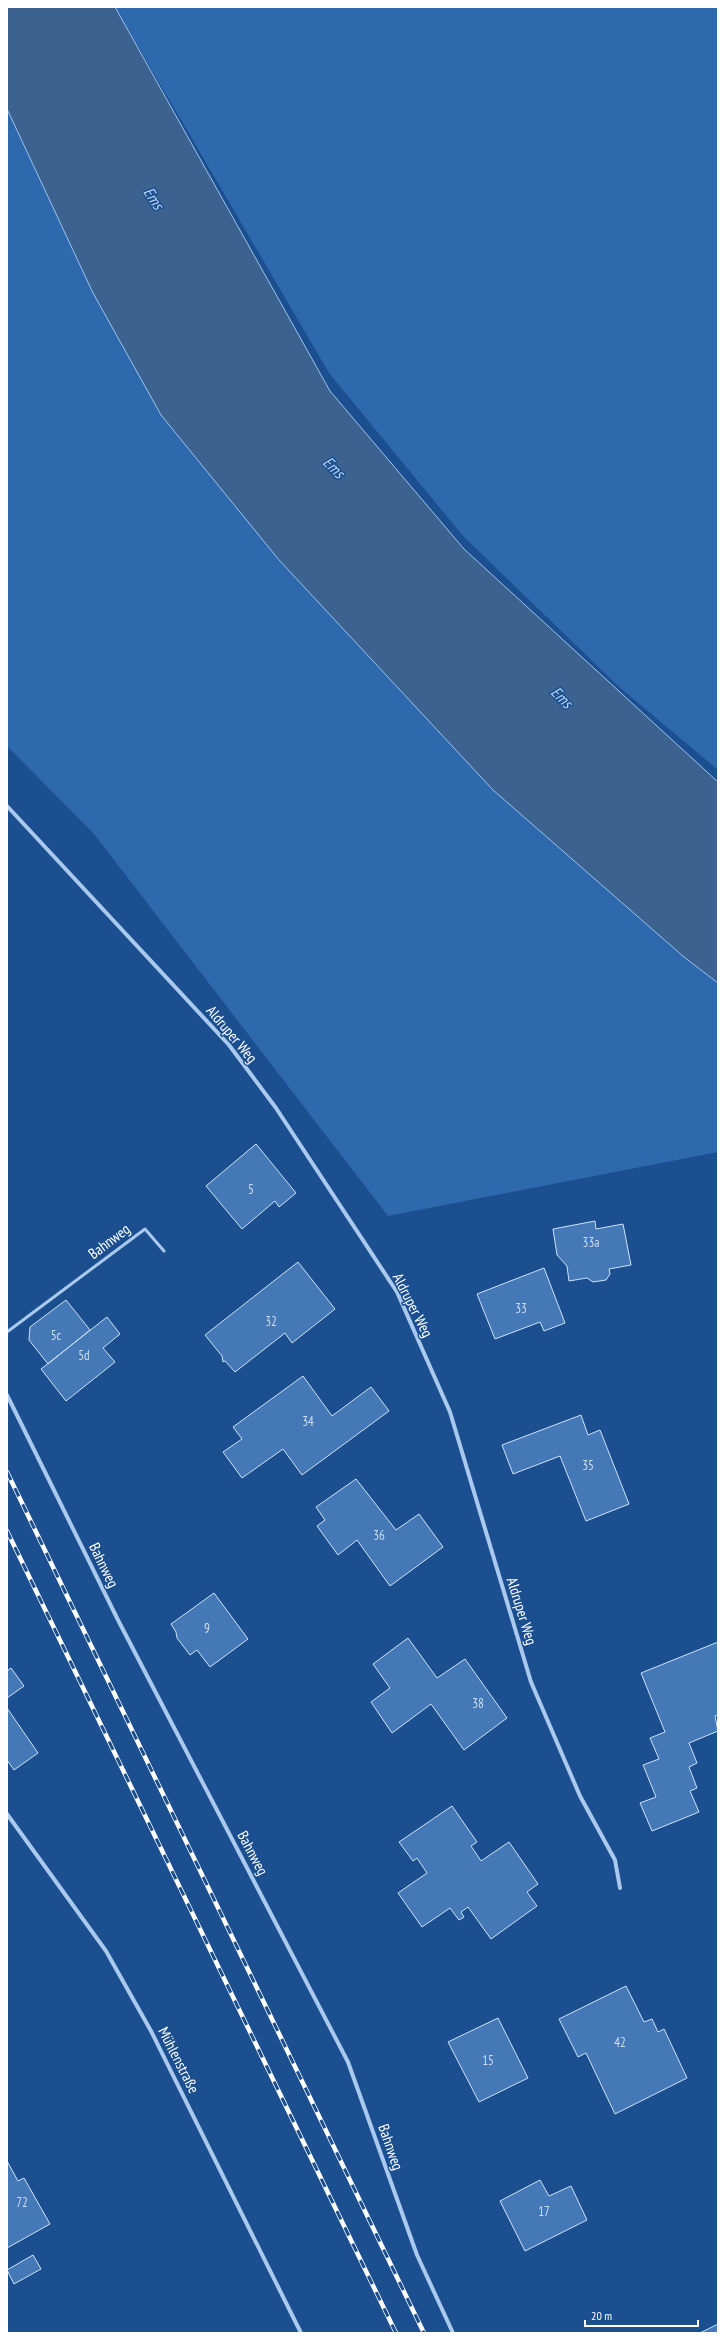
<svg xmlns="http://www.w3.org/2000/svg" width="725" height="2340" viewBox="0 0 725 2340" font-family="'PT Sans Narrow',sans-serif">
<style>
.green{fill:#2e69ad}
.water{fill:#3c6290;stroke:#9cc4f0}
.building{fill:#4478b7;stroke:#cfe3fa}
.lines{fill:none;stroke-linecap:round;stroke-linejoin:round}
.service{stroke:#a9c9ee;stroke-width:3}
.minor{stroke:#a9c9ee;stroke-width:4}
.rail-casing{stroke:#fff;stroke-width:4.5}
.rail{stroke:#1b4f8f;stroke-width:3;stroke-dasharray:9;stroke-linecap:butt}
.labels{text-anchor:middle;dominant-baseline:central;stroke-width:3;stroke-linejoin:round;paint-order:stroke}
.number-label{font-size:13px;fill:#d0dded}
.street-label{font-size:15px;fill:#fff;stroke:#1b4f8f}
.water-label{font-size:16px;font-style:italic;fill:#b5d3f5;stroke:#1b4f8f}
</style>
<rect width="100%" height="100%" fill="#1b4f8f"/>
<!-- green -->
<path class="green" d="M115 7H718V770L618 686 463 536 329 373Z
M7 109 93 293 279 560 493 790 684 957 718 983V1152L388 1216 94 834 7 746Z"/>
<!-- water -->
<path class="water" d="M7 7H115L330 391 464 549 718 782V983L684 957 493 790 279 560 161 415 93 293 7 109Z"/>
<!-- building -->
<path class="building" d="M256 1144 296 1193 279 1207 275 1201 242 1229 206 1186Z
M595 1221 596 1229 623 1224 631 1265 609 1269 610 1274 606 1280 593 1282 587 1278 569 1281 567 1266 557 1255 553 1229Z
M298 1262 335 1309 292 1343 285 1333 235 1372 225 1361 223 1362 222 1356 205 1335Z
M544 1268 565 1323 544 1331 540 1322 495 1339 477 1294Z
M66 1300 90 1330 48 1364 29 1340 30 1327Z
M107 1317 120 1334 103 1348 115 1362 66 1401 41 1369Z
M303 1376 332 1416 371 1387 389 1411 302 1475 283 1449 242 1478 223 1452 242 1439 233 1427Z
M581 1415 588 1435 600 1430 629 1504 586 1521 560 1456 513 1474 502 1445Z
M356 1479 396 1530 419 1514 443 1547 390 1586 357 1540 338 1555 317 1526 325 1520 316 1507Z
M214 1593 248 1639 210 1667 197 1650 190 1655 177 1638 176 1632 171 1624Z
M408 1638 437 1678 465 1659 507 1718 464 1750 431 1704 392 1733 371 1702 390 1688 373 1664Z
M718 1642V1715L715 1716 718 1731 689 1743 697 1763 689 1767 697 1788 690 1791 699 1812 652 1831 640 1803 656 1797 643 1765 659 1759 650 1738 665 1732 641 1673Z
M11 1668 24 1686 7 1698V1671Z
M7 1708 38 1753 14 1770 7 1760Z
M452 1806 477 1842 471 1846 481 1861 509 1842 538 1884 527 1892 537 1906 491 1939 468 1907 461 1912 464 1917 459 1920 450 1908 422 1927 398 1893 427 1873 417 1858 413 1861 399 1842Z
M626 1986 644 2022 652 2019 658 2032 664 2029 687 2078 615 2114 586 2053 578 2057 559 2019Z
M498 2018 528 2078 479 2102 448 2042Z
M7 2161 18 2181 24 2178 50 2224 7 2248Z
M540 2180 549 2196 571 2186 587 2220 525 2251 500 2201Z
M33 2255 41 2269 14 2284 7 2270Z
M718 2324V2333H700Z"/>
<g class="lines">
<!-- service -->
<path class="service" d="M7 1332 145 1229 164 1251"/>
<!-- minor -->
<path class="minor" d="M7 806 229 1045 276 1108 397 1292 450 1412 531 1682 580 1796 615 1860 620 1888
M7 1395 118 1620 348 2062 417 2255 453 2333
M7 1814 106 1951 151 2031 301 2333"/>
<defs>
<path id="rail" d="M7 1472 424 2333
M7 1531 396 2333"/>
</defs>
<!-- rail casing -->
<use href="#rail" class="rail-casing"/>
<!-- rail -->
<use href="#rail" class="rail"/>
</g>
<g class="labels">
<!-- number labels -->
<g class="number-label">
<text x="251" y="1189">5</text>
<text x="591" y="1242">33a</text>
<text x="521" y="1308">33</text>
<text x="271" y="1321">32</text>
<text x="56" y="1335">5c</text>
<text x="84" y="1355">5d</text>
<text x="308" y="1421">34</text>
<text x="588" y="1465">35</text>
<text x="379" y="1535">36</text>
<text x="207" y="1628">9</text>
<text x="478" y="1703">38</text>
<text x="620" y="2042">42</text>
<text x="488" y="2060">15</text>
<text x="22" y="2202">72</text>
<text x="544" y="2211">17</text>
</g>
<!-- street labels -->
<g class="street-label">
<text transform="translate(232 1034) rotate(50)">Aldruper Weg</text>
<text transform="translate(109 1241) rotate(-37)">Bahnweg</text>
<text transform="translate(413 1305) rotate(63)">Aldruper Weg</text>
<text transform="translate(104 1565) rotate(64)">Bahnweg</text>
<text transform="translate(522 1611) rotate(73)">Aldruper Weg</text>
<text transform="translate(253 1853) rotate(62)">Bahnweg</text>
<text transform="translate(179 2060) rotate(63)">Mühlenstraße</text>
<text transform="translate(391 2147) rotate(71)">Bahnweg</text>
</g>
<!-- water labels -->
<g class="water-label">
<text transform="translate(154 198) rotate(57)">Ems</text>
<text transform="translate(334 467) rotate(45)">Ems</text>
<text transform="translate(562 697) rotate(45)">Ems</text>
</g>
</g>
<!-- border -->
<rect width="725" height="2340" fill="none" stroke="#ffffff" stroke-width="16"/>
<!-- scale -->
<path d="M585 2320v6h113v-6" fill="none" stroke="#ffffff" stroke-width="2"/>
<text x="591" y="2320" font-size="12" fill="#ffffff" stroke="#1b4f8f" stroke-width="3" paint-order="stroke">20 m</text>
</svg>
